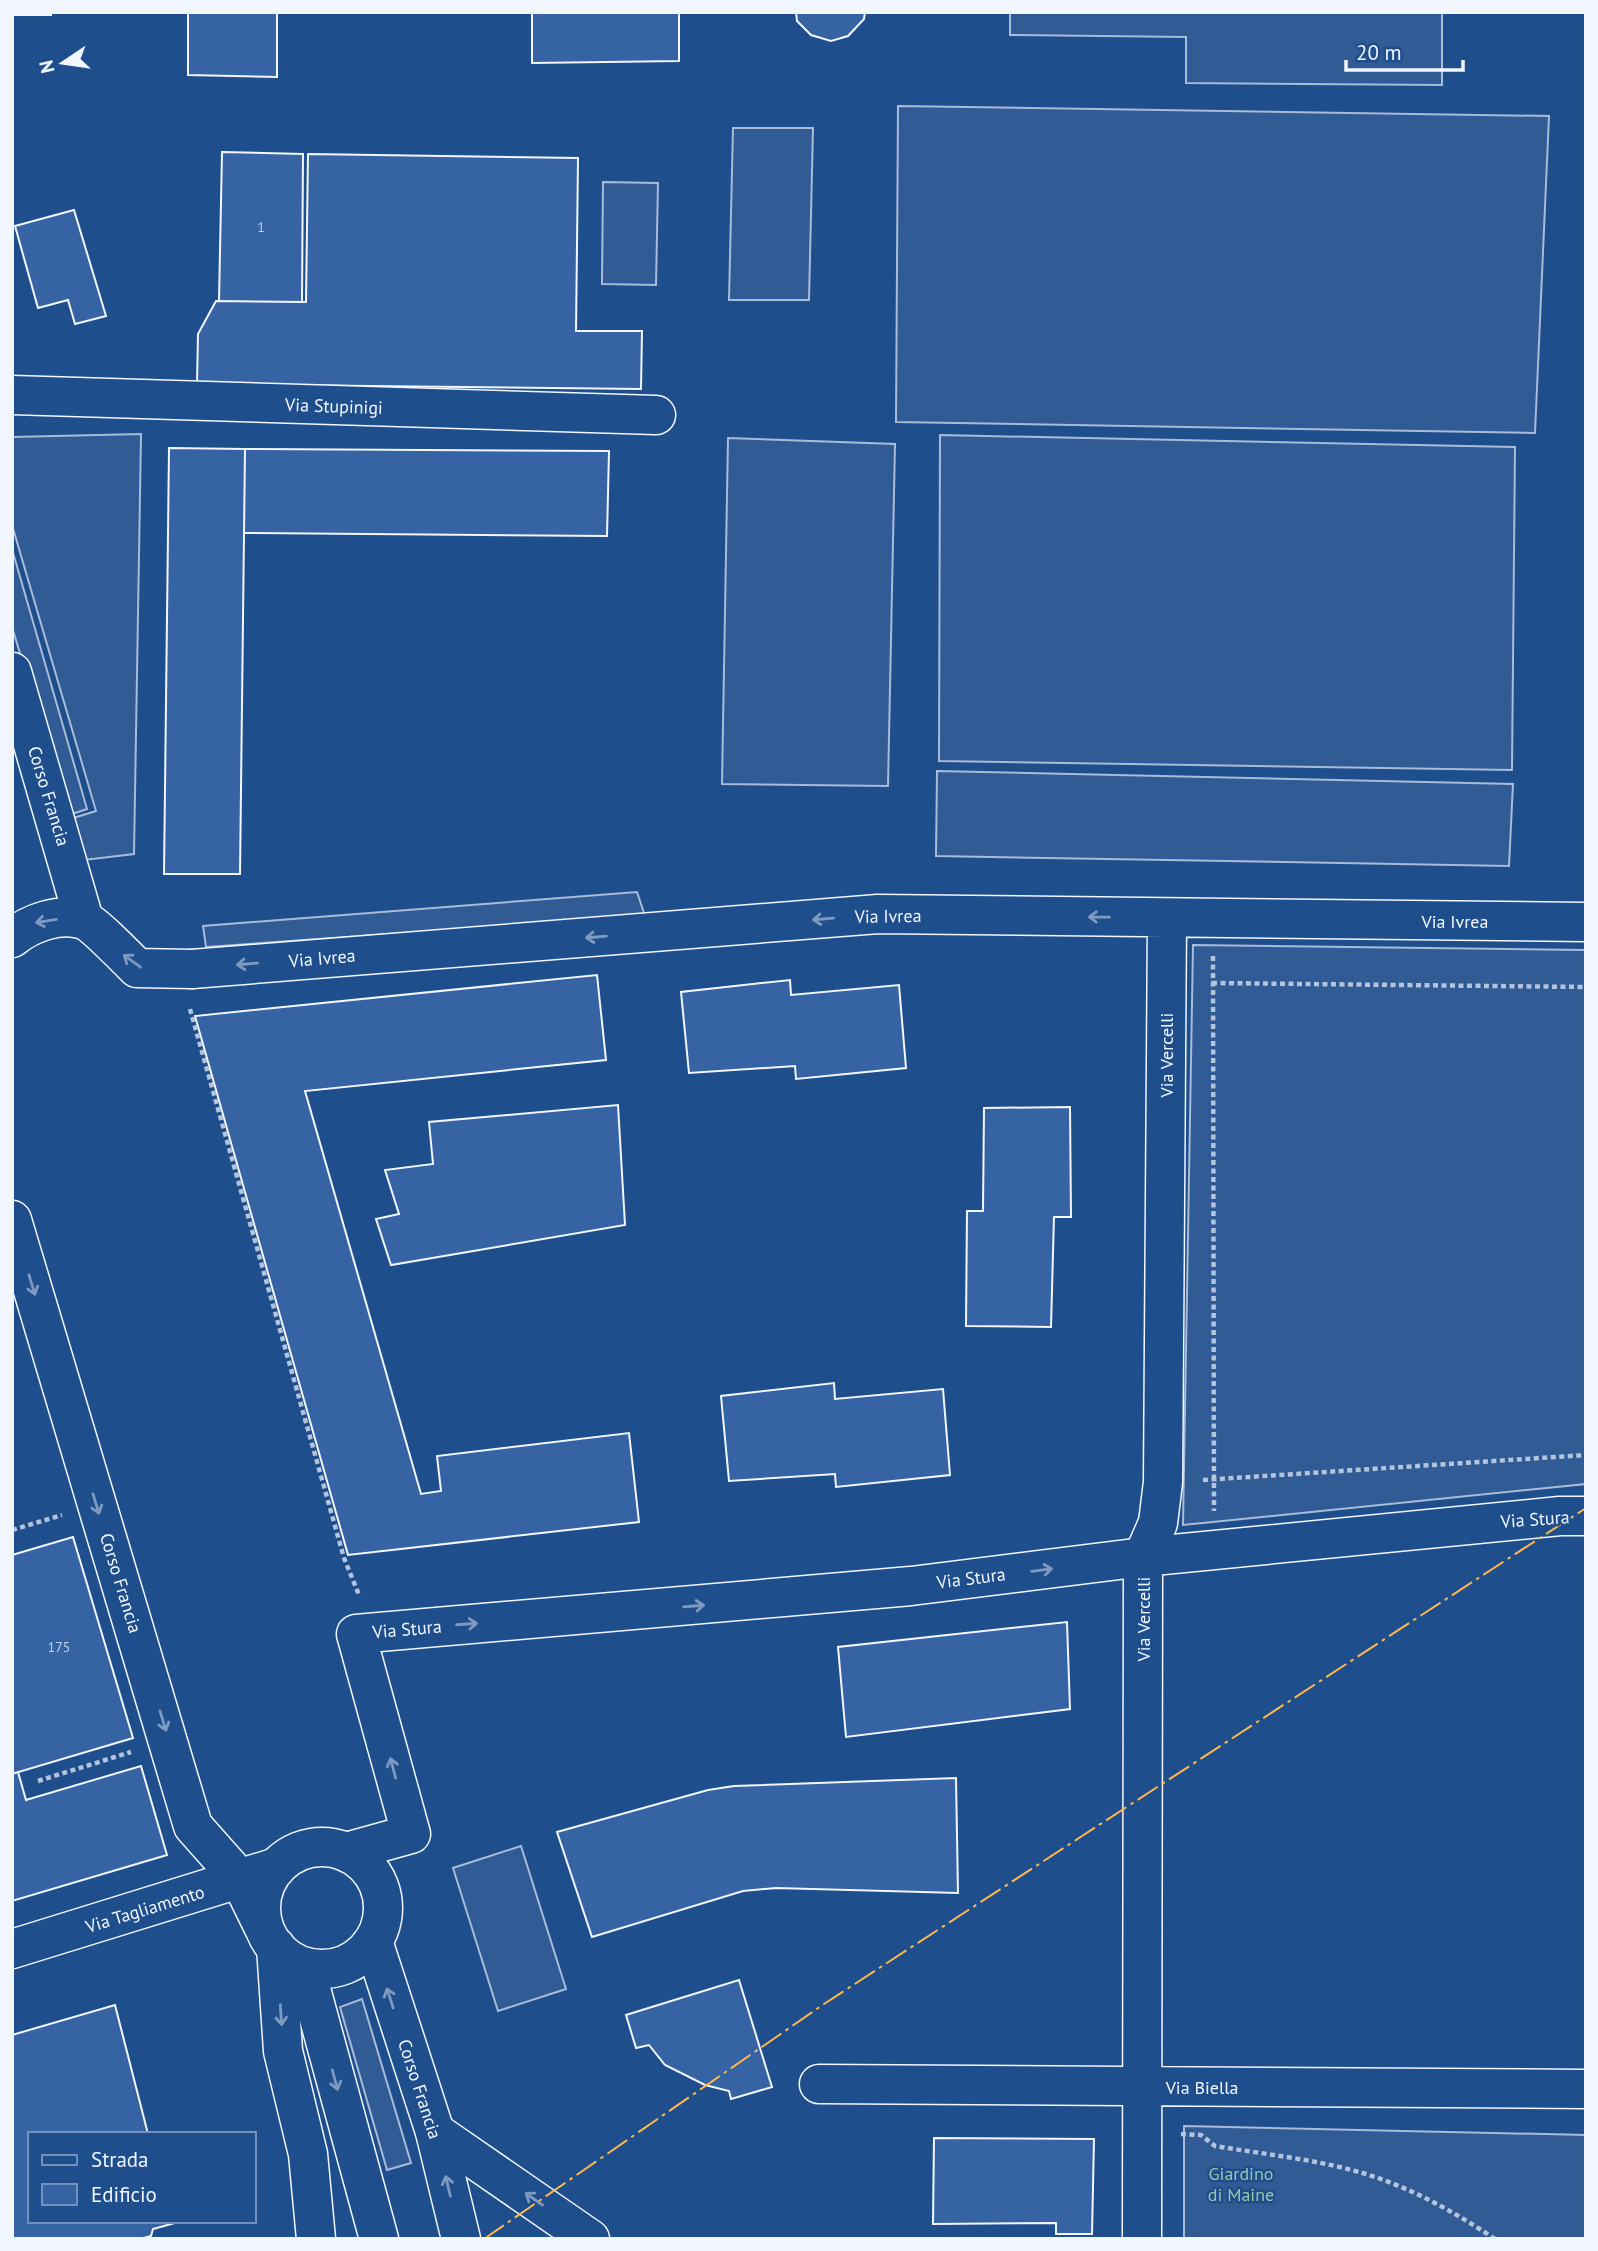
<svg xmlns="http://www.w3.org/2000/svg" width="1598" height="2251" viewBox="0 0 1598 2251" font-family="'PT Sans',sans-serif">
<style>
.built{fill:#305b95;stroke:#a8bbd7;stroke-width:2}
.building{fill:#3563a3;stroke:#f2f6ff;stroke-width:2}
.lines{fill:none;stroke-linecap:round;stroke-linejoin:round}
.minor-casing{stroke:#f2f6ff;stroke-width:41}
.major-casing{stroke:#f2f6ff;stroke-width:41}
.highway-casing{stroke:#f2f6ff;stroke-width:41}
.path{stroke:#b3c4dc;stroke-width:4.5;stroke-dasharray:5 3.5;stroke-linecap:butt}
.minor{stroke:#1f4e8c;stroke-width:38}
.major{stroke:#1f4e8c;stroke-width:38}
.highway{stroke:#1f4e8c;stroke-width:38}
.power{stroke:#ffb74d;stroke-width:2;stroke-dasharray:24 5 3.5 5;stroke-linecap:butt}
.oneway{stroke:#7e9ac0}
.labels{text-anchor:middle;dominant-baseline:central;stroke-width:5;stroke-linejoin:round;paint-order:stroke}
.number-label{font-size:14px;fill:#c3d1e8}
.street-label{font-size:18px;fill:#f2f6ff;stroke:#1f4e8c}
.park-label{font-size:18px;fill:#97c8a6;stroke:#1f4e8c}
</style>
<rect width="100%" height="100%" fill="#1f4e8c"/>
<!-- built -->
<path class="built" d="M1010 12H1442V85L1186 83V37L1010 35Z
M898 106 1549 116 1535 433 896 422Z
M733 128H813L809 300H729Z
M603 182 658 183 656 285 602 284Z
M141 434 134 854 67 862 57 823 96 811 12 525V437Z
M940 435 1515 447 1512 770 939 761Z
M728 438 895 444 888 786 722 784Z
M12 549 87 809 69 815 12 627Z
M937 771 1513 784 1509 866 936 856Z
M637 892 645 916 206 947 203 926Z
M1193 945 1586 950V1484L1183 1525Z
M521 1846 566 1989 498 2011 453 1868Z
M362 1999 411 2163 387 2170 340 2007Z
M1184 2126 1586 2135V2239H1184Z"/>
<!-- building -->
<path class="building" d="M12 12H51V15H12Z
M188 12H277V77L188 75Z
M532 12H679V61L532 63Z
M796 12H865L864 19 848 36 831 41 811 35 797 21Z
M222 152 303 154 302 302 219 301Z
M308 154 578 158 576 331H642L641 389 197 384 198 334 216 301 306 302Z
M74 210 106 316 75 324 68 300 38 308 15 226Z
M169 448 245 449 240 874H164Z
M245 449 609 451 607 536 244 533Z
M597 975 606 1060 305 1091 421 1494 441 1491 437 1456 629 1433 639 1522 348 1555 195 1016Z
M790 980 791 995 899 985 906 1068 796 1079 795 1066 689 1073 681 992Z
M618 1105 625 1225 391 1265 376 1219 399 1214 385 1170 433 1164 429 1122Z
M1070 1107 1071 1217H1054L1051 1327 966 1326 967 1211H983L984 1108Z
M834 1383 835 1399 943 1389 950 1475 836 1487 835 1474 729 1481 721 1396Z
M73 1537 133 1738 12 1774V1555Z
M1067 1622 1070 1709 846 1737 838 1647Z
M141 1766 167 1855 12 1901V1774L18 1772 26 1800Z
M956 1778 958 1893 776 1888 743 1891 592 1937 557 1832 708 1790 734 1786Z
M739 1980 772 2087 731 2099 729 2091 705 2085 665 2065 649 2045 636 2048 626 2015Z
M115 2005 148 2134H30V2221H182L153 2229 151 2236 140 2239H12V2035Z
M934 2138 1094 2139 1092 2234H1056V2223L933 2224Z"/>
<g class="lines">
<defs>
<path id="minor" d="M12 395 656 415
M192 969 878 914 1586 922
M346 1852 411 1834 356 1634 911 1586 1143 1557 1560 1516H1586
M12 1949 277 1867
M819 2084 1586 2089
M1142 2239 1143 1557 1158 1523 1163 1482 1167 918"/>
<path id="major" d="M12 672 84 920
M12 938C30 923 60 912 84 920 94 924 127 958 137 968L192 969
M12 1220 193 1826 240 1879 264 1928
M261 1908a61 61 0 1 1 122 0a61 61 0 1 1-122 0Z
M373 1941 435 2132 461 2239
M305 1967 379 2239"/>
<path id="highway" d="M276 1947 283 2051 308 2154 316 2239
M435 2132 590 2239"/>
</defs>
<!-- minor casing -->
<use href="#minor" class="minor-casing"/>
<!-- major casing -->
<use href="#major" class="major-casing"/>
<!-- highway casing -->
<use href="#highway" class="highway-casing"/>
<!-- path -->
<path class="path" d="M1213 956 1214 1511
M1212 983 1586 987
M190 1009 344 1558 359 1595
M1203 1480 1586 1455
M12 1530 62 1515
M38 1781 131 1752
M1181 2134 1201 2135 1215 2146C1263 2154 1313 2159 1359 2172 1408 2186 1453 2211 1495 2239"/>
<!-- minor -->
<use href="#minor" class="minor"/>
<!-- major -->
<use href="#major" class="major"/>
<!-- highway -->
<use href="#highway" class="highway"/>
<!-- power -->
<path class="power" d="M484 2239 824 2004 1586 1508"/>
</g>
<!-- one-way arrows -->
<defs><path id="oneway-shaft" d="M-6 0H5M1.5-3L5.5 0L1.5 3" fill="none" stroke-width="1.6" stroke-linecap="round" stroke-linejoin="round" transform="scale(1.75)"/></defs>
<g class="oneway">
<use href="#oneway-shaft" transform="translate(1099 917) rotate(-179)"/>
<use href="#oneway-shaft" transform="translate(823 919) rotate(175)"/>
<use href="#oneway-shaft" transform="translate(46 921) rotate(171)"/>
<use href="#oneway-shaft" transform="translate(596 937) rotate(175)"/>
<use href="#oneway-shaft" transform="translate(132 961) rotate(-144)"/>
<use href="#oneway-shaft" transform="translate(247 964) rotate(175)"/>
<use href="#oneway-shaft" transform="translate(32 1285) rotate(73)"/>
<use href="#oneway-shaft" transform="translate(96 1504) rotate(73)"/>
<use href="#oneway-shaft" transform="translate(1042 1570) rotate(-7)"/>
<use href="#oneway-shaft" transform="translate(694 1606) rotate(-5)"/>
<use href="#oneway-shaft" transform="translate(467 1624) rotate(-4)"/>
<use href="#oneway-shaft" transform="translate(163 1721) rotate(73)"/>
<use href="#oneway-shaft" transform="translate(393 1768) rotate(-105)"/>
<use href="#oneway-shaft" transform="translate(390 1998) rotate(-108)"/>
<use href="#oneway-shaft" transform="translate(281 2015) rotate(86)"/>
<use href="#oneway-shaft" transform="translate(335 2080) rotate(75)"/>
<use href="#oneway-shaft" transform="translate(448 2186) rotate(-103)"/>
<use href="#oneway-shaft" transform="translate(534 2199) rotate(-145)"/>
</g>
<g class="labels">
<!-- number labels -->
<g class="number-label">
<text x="261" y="227">1</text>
<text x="59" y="1647">175</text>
</g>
<!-- street labels -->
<g class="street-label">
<text transform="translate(334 406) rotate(2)">Via Stupinigi</text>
<text transform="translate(49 796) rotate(73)">Corso Francia</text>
<text transform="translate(888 916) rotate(-1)">Via Ivrea</text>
<text x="1455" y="921">Via Ivrea</text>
<text transform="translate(322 958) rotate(-5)">Via Ivrea</text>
<text transform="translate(1166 1055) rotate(-90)">Via Vercelli</text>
<text transform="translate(1535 1519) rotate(-4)">Via Stura</text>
<text transform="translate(971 1578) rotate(-7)">Via Stura</text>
<text transform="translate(121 1583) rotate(73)">Corso Francia</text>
<text transform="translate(1143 1619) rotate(-90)">Via Vercelli</text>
<text transform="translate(407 1629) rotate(-5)">Via Stura</text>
<text transform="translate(145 1909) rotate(-17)">Via Tagliamento</text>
<text x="1202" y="2087">Via Biella</text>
<text transform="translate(420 2089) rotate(72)">Corso Francia</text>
</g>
<!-- park labels -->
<g class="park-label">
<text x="1241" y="2173">Giardino<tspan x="1241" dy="21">di Maine</tspan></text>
</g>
</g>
<!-- border -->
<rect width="1598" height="2251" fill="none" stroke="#f2f6ff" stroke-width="28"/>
<!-- legend -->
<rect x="28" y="2132" width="228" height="91" fill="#1f4e8c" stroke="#7391ba" stroke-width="2"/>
<rect x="42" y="2155" width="35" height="10" fill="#1f4e8c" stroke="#7391ba" stroke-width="2"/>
<text x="91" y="2167" font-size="21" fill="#f2f6ff">Strada</text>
<rect x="42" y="2184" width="35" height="21" fill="#3563a3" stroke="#7391ba" stroke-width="2"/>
<text x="91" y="2202" font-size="21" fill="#f2f6ff">Edificio</text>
<!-- north arrow -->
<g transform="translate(63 63) rotate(257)" stroke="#1f4e8c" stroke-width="5" paint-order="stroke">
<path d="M0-5L12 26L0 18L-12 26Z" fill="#f2f6ff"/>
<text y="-10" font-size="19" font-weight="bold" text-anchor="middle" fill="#f2f6ff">N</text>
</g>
<!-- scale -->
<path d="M1346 60v10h117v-10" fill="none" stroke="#f2f6ff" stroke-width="3.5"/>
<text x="1356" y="60" font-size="21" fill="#f2f6ff" stroke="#1f4e8c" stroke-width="5" paint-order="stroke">20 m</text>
</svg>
